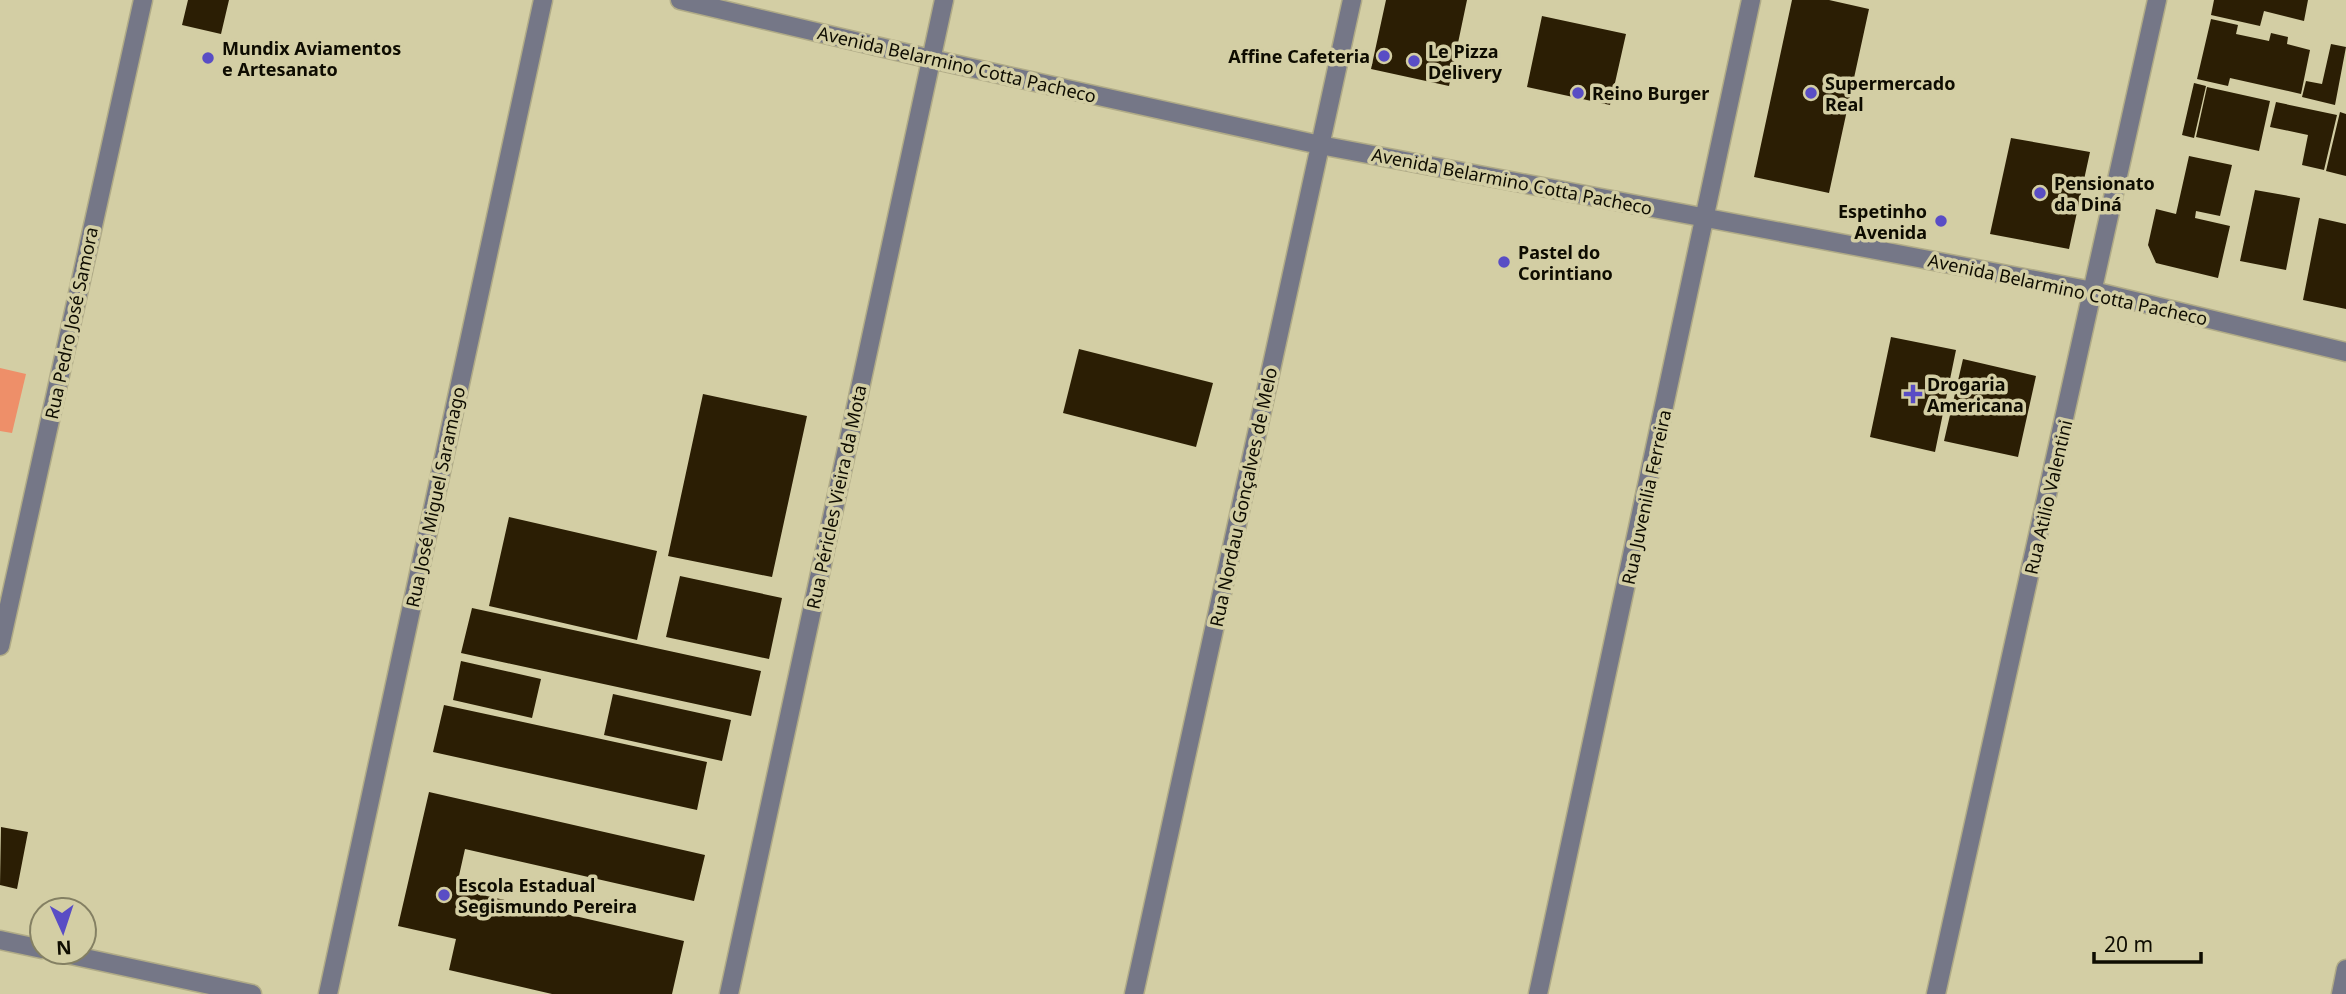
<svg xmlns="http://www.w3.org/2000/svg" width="2346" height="994" viewBox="0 0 2346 994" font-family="'Noto Sans',sans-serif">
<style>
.green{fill:#ee8f69}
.building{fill:#2b1e04}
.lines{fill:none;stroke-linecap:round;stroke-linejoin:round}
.minor-casing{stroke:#b0ab87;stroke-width:21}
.minor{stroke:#757787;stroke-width:18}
.poi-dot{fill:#594dc5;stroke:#d3cea4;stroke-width:2.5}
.labels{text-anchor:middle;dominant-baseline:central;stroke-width:7;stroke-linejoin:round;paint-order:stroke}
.poi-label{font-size:18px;font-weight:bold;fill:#0e0c01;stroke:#d3cea4;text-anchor:start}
.street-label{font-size:18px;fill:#0e0c01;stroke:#d3cea4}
</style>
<rect width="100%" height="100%" fill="#d3cea4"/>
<!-- green -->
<path class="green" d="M0 368 26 374 12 433 0 431Z"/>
<!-- building -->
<path class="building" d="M188 0H229L221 34 182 25Z
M1386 0H1467L1449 86 1371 69Z
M1792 0H1829L1869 9 1829 193 1754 177Z
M2214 0H2308L2304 21 2264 11 2260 26 2211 15Z
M1542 16 1626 34 1610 105 1527 87Z
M2211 19 2238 25 2236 34 2269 41 2271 33 2288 37 2287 44 2310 50 2301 94 2230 78 2228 86 2197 79Z
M2331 44 2346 47 2335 105 2302 97 2306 81 2322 84Z
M2194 83 2206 86 2194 138 2182 135Z
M2207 87 2270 101 2259 151 2196 137Z
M2276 102 2337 115 2324 170 2302 165 2308 135 2270 127Z
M2340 112 2346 114V176L2326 171Z
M2011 138 2090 152 2069 249 1990 234Z
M2189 156 2232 165 2220 216 2196 211 2195 218 2230 226 2218 278 2156 263 2148 245 2156 209 2176 214Z
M2255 190 2300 198 2286 270 2240 261Z
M2319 218 2346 224V309L2303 300Z
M1891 337 1956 350 1935 452 1870 437Z
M1079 349 1213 383 1196 447 1063 413Z
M1963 359 2036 376 2018 457 1944 441Z
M703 394 807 416 772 577 668 556Z
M509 517 657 551 637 640 489 606Z
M680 576 782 598 769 659 666 637Z
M472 608 761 671 751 716 461 653Z
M461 661 541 679 532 718 453 700Z
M613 694 731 720 722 761 604 735Z
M444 705 707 762 697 810 433 752Z
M429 792 705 855 694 901 465 849 456 889 684 941 672 994H552L449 970 456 939 398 926Z
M1 827 28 832 17 889 0 885Z"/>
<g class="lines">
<defs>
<path id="minor" d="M680 0 931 59 1320 145 2093 291 2346 352
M0 646 143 0
M0 940 42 949
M57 952 252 994
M328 994 543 0
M729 994 944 0
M1134 994 1352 0
M1538 994 1751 0
M1936 994 2157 0
M2341 994 2346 969"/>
</defs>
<!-- minor casing -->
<use href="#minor" class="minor-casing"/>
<!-- minor -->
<use href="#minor" class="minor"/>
</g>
<!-- markers -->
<g class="poi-dot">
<circle cx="1384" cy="56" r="7"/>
<circle cx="208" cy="58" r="7"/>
<circle cx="1414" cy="61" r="7"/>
<circle cx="1578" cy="93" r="7"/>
<circle cx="1811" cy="93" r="7"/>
<circle cx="2040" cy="193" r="7"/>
<circle cx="1941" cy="221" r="7"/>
<circle cx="1504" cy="262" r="7"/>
<path d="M1909.5 383.5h7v7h7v7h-7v7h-7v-7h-7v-7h7z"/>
<circle cx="444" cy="895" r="7"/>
</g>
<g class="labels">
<!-- poi labels -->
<g class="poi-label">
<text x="222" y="48">Mundix Aviamentos<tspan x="222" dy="21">e Artesanato</tspan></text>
<text x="1428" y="51">Le Pizza<tspan x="1428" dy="21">Delivery</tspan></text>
<text x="1370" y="56" text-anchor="end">Affine Cafeteria</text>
<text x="1825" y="83">Supermercado<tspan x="1825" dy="21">Real</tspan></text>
<text x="1592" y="93">Reino Burger</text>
<text x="2054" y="183">Pensionato<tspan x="2054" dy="21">da Diná</tspan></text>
<text x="1927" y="211" text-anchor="end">Espetinho<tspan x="1927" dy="21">Avenida</tspan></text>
<text x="1518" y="252">Pastel do<tspan x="1518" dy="21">Corintiano</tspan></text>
<text x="1927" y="384">Drogaria<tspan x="1927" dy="21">Americana</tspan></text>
<text x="458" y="885">Escola Estadual<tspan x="458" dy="21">Segismundo Pereira</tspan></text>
</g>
<!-- street labels -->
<g class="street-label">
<text transform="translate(957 64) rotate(13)">Avenida Belarmino Cotta Pacheco</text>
<text transform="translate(1512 181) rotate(11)">Avenida Belarmino Cotta Pacheco</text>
<text transform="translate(2068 289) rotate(12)">Avenida Belarmino Cotta Pacheco</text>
<text transform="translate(71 323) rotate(-78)">Rua Pedro José Samora</text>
<text transform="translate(435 497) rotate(-78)">Rua José Miguel Saramago</text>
<text transform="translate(836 497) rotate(-78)">Rua Péricles Vieira da Mota</text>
<text transform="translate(1243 497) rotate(-78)">Rua Nordau Gonçalves de Melo</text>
<text transform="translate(1646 497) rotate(-78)">Rua Juvenilia Ferreira</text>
<text transform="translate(2048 497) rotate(-77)">Rua Atilio Valentini</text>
</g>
</g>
<!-- north arrow -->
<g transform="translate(63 931) rotate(177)"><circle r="33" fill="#d3cea4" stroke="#848063" stroke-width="2"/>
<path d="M0-5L12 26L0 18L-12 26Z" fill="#594dc5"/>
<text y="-10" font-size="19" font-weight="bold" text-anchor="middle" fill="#0e0c01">N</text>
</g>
<!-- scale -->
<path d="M2094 952v10h107v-10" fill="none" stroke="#0e0c01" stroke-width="3.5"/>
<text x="2104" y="952" font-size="21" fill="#0e0c01" stroke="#d3cea4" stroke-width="5" paint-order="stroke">20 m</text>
</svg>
